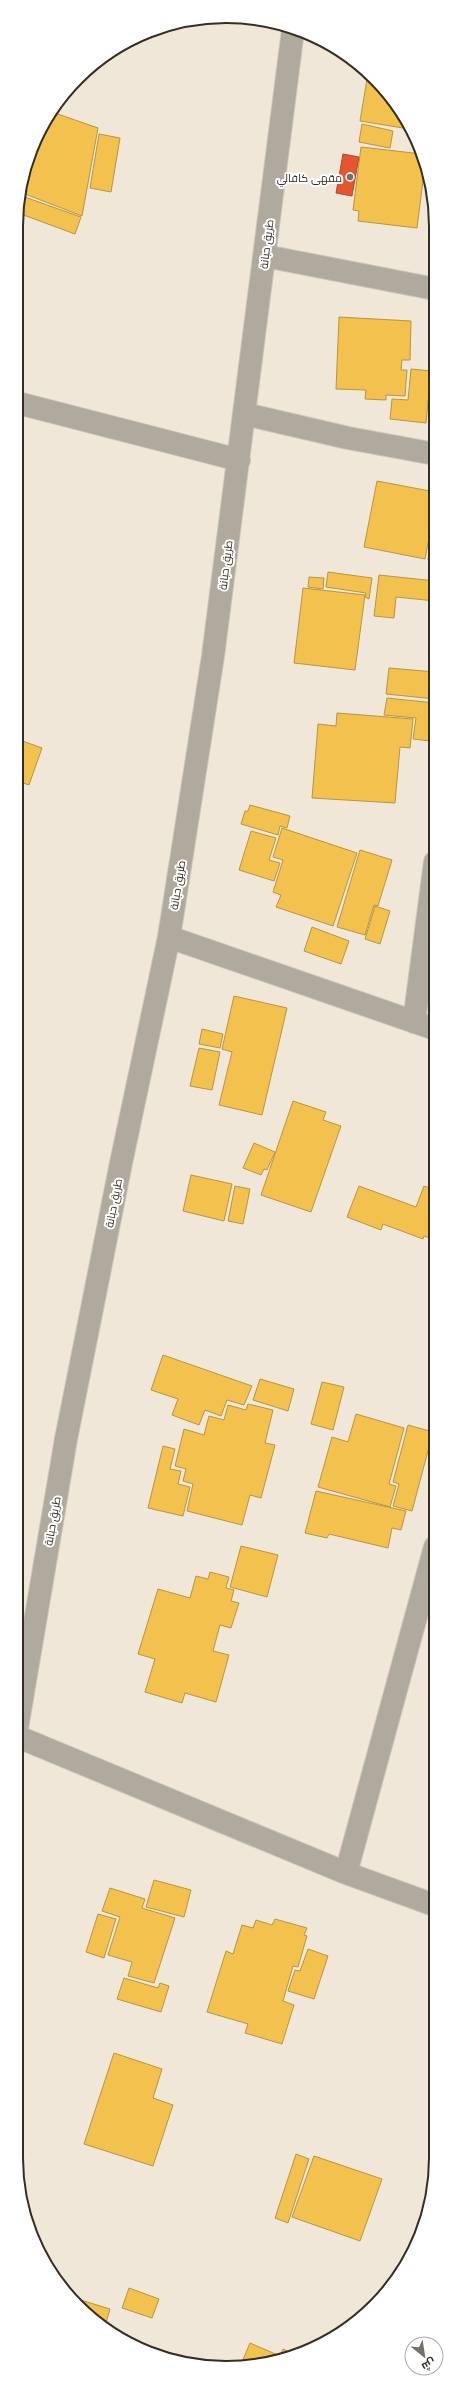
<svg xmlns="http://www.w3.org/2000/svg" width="452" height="2384" viewBox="0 0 452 2384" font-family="'Noto Serif',Cairo,serif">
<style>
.homes{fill:#f2c14e;stroke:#b99541}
.shops{fill:#e4572e;stroke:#af4b2b}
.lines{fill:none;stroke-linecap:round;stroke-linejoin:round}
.minor-casing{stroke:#cdc5ba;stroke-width:24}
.minor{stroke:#b0a99d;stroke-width:22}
.poi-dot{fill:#766f63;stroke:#fff;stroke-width:1.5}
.labels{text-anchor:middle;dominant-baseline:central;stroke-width:4;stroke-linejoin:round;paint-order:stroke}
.poi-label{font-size:11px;fill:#342e23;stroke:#fff;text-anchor:end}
.street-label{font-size:11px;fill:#342e23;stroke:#fff}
.rim{fill:none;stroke:#342e23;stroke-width:2}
</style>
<rect width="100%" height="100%" fill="#f0e7d9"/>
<!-- homes -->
<path class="homes" d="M368 73 375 78 404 122 403 128 360 121Z
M52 112 98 128 82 216 20 192 44 121Z
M362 124 393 131 390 148 359 142Z
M99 134 120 138 111 192 90 188Z
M361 147 422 154 425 165 417 228 358 221 359 211 353 210Z
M19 195 81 217 75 234 18 213Z
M339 317 411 321 410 360H402L401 370H407L405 396 386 395V400L365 399 366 390 336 389Z
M411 369 431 371 426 423 390 419 392 399 408 400Z
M377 481 435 492V517H433L425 559 364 547Z
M435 520V561L428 560Z
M328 572 372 578 369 599 365 597 366 593 326 587Z
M379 575 435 581V601L396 597 394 618 374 616Z
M309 577 324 578 323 589 308 587Z
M303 588 365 595 355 670 294 663Z
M389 668 435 672V699L386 694Z
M387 698 435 703 430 741 413 739 416 718 384 715Z
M337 713 413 719 410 748 400 747 395 803 312 798 318 724 336 726Z
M17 739 42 748 29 785 17 781Z
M250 805 290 816 287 828 280 826 278 835 241 824 245 811H248Z
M282 828 357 853 333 926 276 907 281 895 273 892 283 860 273 857Z
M251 831 276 838 269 860 280 863 274 881 239 870Z
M360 850 392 860 378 906 374 905 365 935 337 927Z
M375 906 390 911 380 944 365 939Z
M312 927 349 941 341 964 304 951Z
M234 996 287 1008 262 1115 219 1105 232 1052 222 1049Z
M202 1029 223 1034 220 1048 199 1044Z
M199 1048 220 1052 212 1090 190 1086Z
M293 1101 326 1112 323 1120 341 1126 311 1212 261 1195Z
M254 1143 275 1152 267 1170 264 1169 261 1175 243 1168Z
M191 1175 232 1184 224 1221 183 1211Z
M235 1186 250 1189 243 1224 228 1221Z
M359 1186 416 1207 424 1186 435 1190V1240L424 1236 423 1239 383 1224 381 1230 347 1217Z
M163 1355 252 1386 244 1405 227 1400 221 1416 205 1410 199 1425 172 1415 178 1399 151 1390Z
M260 1379 294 1389 288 1411 253 1400Z
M322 1382 344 1387 333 1430 311 1424Z
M248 1404 273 1410 265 1443 275 1445 261 1498 250 1495 242 1525 187 1511 193 1484 183 1481 186 1469 175 1466 184 1429 204 1435 209 1416 224 1420 228 1405 246 1410Z
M356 1414 404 1428 389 1484 396 1486 390 1507 318 1487 332 1437 348 1442Z
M408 1425 433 1432 412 1511 393 1506 399 1484 393 1482Z
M163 1446 175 1449 170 1469 181 1471 178 1484 190 1487 183 1516 148 1508Z
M316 1491 406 1511 401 1530 392 1528 388 1548 329 1534 327 1538 305 1533Z
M241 1546 278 1555 267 1597 230 1587Z
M210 1572 229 1577 226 1588 234 1590 231 1601 239 1603 231 1628 220 1625 213 1651 229 1655 216 1702 185 1693 182 1703 145 1692 155 1659 138 1654 158 1589 190 1598 196 1576 208 1579Z
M154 1880 191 1890 184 1917 146 1907Z
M110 1888 145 1899 142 1908 175 1918 154 1983 128 1976 132 1962 108 1955 120 1917 102 1911Z
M98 1914 116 1919 104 1958 86 1952Z
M275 1919 307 1928 304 1935 307 1936 298 1967 293 1966 283 2001 294 2005 282 2044 245 2033 248 2024 207 2012 226 1951 233 1954 242 1925 253 1928 256 1920 272 1925Z
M308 1949 328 1956 314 1999 288 1991 295 1970 300 1971Z
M124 1978 158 1988 160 1983 169 1986 161 2012 117 1999Z
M114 2053 162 2069 153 2098 173 2105 153 2166 84 2144Z
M296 2154 309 2159 288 2223 275 2218Z
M314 2156 382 2179 360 2241 292 2217Z
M129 2288 159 2299 152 2318 122 2308Z
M71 2297 110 2309 105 2326 77 2306Z
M250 2343 280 2356 283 2349 297 2355 241 2364Z"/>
<!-- shops -->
<path class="shops" d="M343 154 359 157 352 196 336 193Z"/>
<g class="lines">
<defs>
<path id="minor" d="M265 256 435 289
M18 403 239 460
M245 414 348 438 435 454
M169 937 435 1029
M414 1022 435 862
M16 1734 66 1439 121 1163 169 937 213 656 293 30
M16 1736 346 1873 434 1905
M346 1873 435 1547"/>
</defs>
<!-- minor casing -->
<use href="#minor" class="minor-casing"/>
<!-- minor -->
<use href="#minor" class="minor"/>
</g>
<!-- markers -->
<circle class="poi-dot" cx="350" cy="177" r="4"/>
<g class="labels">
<!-- poi labels -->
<g class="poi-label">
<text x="342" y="177">مقهى كافالي</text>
</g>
<!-- street labels -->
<g class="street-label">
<text transform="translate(266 244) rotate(-83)">طريق حبانة</text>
<text transform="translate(225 565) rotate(-83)">طريق حبانة</text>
<text transform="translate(177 885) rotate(-81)">طريق حبانة</text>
<text transform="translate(113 1203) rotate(-79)">طريق حبانة</text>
<text transform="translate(52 1521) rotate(-80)">طريق حبانة</text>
</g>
</g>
<!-- crop -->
<path d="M0 0H452V2384H0ZM226 23H226A203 203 0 0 1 429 226V2158A203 203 0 0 1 226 2361H226A203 203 0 0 1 23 2158V226A203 203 0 0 1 226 23Z" fill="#fff" fill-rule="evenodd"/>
<path class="rim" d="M226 23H226A203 203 0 0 1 429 226V2158A203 203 0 0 1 226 2361H226A203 203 0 0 1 23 2158V226A203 203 0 0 1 226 23Z"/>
<!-- north arrow -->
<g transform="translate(424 2356) rotate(150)"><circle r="19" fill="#ffffff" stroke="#aeaba7"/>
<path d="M0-3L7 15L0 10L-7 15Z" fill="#766f63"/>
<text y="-6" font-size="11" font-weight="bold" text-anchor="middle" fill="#342e23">ش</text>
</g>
</svg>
